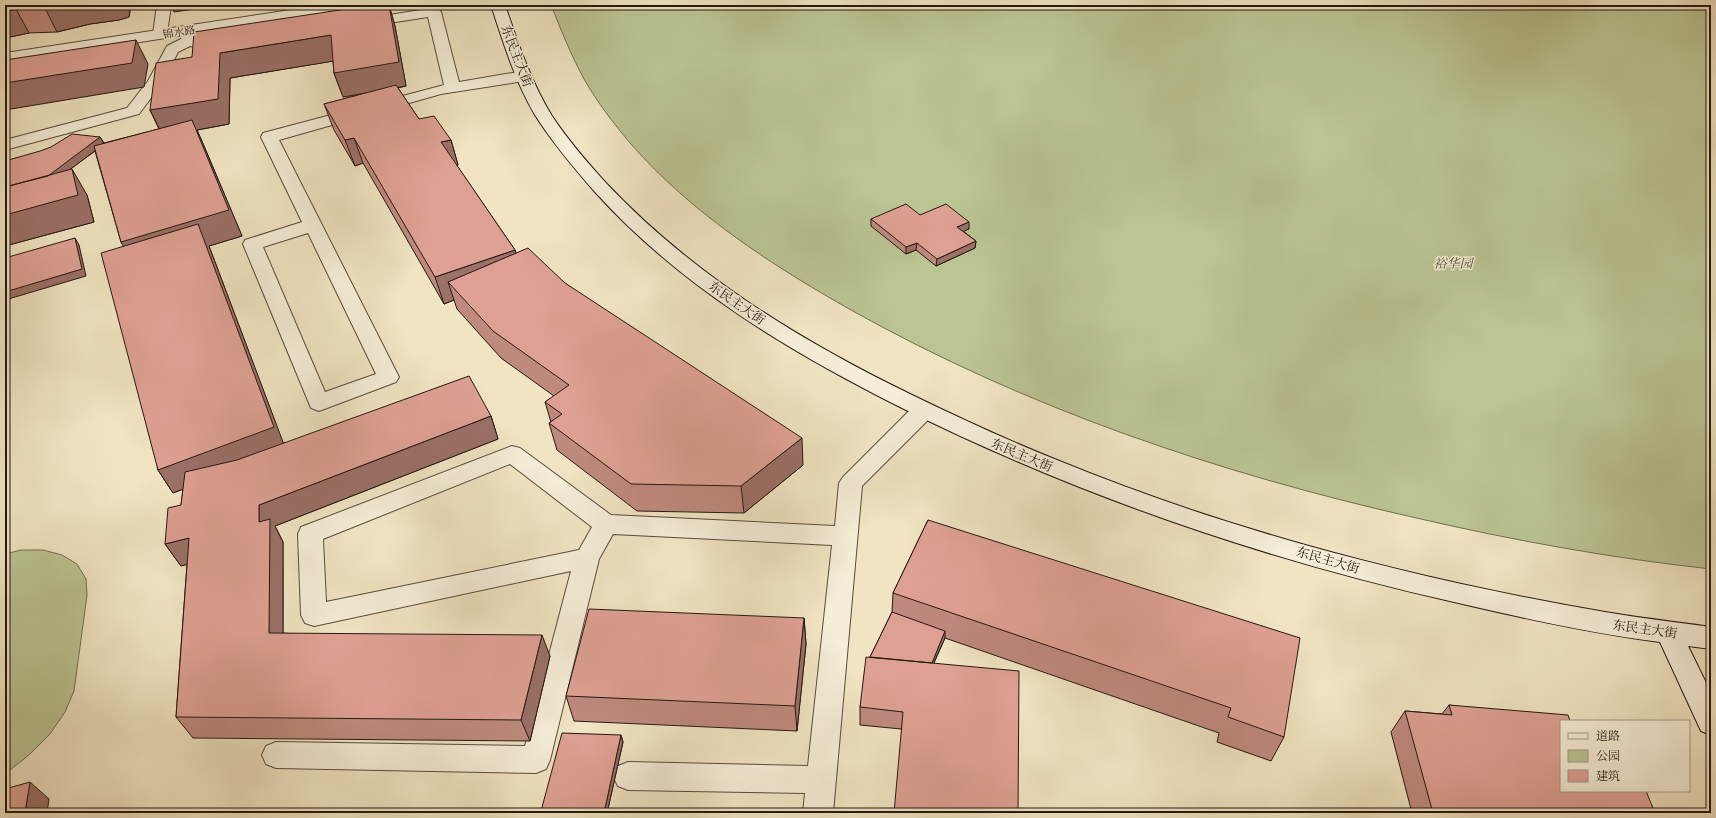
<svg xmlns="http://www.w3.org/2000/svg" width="1716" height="818" viewBox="0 0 1716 818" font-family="'EB Garamond','Noto Serif SC',serif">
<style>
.green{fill:#bbc493;stroke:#706e53}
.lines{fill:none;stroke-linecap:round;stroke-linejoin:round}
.service-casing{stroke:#574b3f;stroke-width:2}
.tertiary-casing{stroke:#574b3f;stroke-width:2}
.secondary-casing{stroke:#241813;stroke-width:2}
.service{fill:#f5edd7;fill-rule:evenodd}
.tertiary{fill:#f5edd7;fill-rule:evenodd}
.secondary{fill:#f5edd7;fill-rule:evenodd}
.wall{fill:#bf8a7e;stroke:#241813}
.shaded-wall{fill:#9b7067;stroke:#241813}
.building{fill:#dea093;stroke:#241813}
.labels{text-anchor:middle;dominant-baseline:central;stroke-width:3;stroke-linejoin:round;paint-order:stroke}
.far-street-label{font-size:11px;fill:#241813;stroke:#f5edd7}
.street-label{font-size:13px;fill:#241813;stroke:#f5edd7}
.park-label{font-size:13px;font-style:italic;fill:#514c39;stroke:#f5edd7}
</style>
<rect width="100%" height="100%" fill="#f0e4c2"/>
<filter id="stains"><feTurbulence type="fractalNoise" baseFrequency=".005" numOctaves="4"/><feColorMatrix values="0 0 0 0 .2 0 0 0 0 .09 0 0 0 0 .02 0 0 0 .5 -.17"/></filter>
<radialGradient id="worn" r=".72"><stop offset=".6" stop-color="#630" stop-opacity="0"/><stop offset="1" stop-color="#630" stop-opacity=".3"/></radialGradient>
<!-- green -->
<path class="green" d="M551 5H1711V569C1610 558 1511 540 1412 517 1218 473 1026 408 851 310 773 266 691 213 631 144 614 124 597 102 584 79 571 55 561 30 551 5Z
M21 550H43L62 555 77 564 86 579 87 595 74 691 65 712 50 734 29 755 5 774V554Z"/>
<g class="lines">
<defs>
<path id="service" d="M157 5H171L167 34 165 37 160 38 155 37 153 34Z
M434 8 439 9 441 12 459 82 524 71 529 73 532 76 529 79 524 81 441 94 279 140 399 377 396 382 327 408 319 411 311 408 243 244 245 240 302 222 261 137 263 133 444 85 428 17 363 27 358 26 356 23 358 20 363 19ZM308 233 376 374 325 392 263 247Z
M189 26 194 27 196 30V38L227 42 229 45 227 48 215 50 190 46 178 52 163 82 139 114 5 150V140L127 108 148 81 167 46 181 39 182 30 184 27Z
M923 403 931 405 934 411 931 417 862 486 833 813H803L805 793 628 790 618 786 613 776 618 766 628 762 808 766 832 545 613 534 599 559 550 760 546 769 536 773 276 768 266 764 262 755 266 746 276 742 525 746 571 571 314 626 305 623 301 615 298 534 301 527 512 446 520 448 611 515 835 526 839 483 843 477 915 405ZM510 464 592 527 579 550 326 602 323 539Z"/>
<path id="tertiary" d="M324 5H359L357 8 352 9 5 63V53Z"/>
<path id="secondary" d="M491 5H505C518 43 531 82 552 116 568 140 587 162 606 183 691 273 797 339 908 393 957 417 1007 440 1057 460 1232 532 1419 580 1605 612 1640 618 1676 622 1711 627V649L1688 646 1711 693V735L1701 731 1660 642C1590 633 1522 618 1454 602 1263 559 1077 495 902 408 790 352 680 286 595 192 574 168 552 142 535 115 515 81 503 42 491 5Z"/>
</defs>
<!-- service casing -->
<use href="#service" class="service-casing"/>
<!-- tertiary casing -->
<use href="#tertiary" class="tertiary-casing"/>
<!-- secondary casing -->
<use href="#secondary" class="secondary-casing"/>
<!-- service -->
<use href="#service" class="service"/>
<!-- tertiary -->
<use href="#tertiary" class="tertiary"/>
<!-- secondary -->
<use href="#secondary" class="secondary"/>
</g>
<!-- wall -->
<path class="wall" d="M5 5H131L129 17 119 20 90 24 57 32 29 33 10 37 5 38Z
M373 5H389L395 26 406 86 398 88 419 119 451 140 458 165 457 166 515 250 516 253 565 283 803 465 744 513 637 511 557 450 549 423 551 422 545 402 554 396 501 358 457 309 454 300 444 304 363 163 355 166 334 130 324 104 363 94 343 97 334 73 333 61 230 78 229 124 197 130 204 146 242 236 209 246 283 443 491 416 498 439 275 526 283 542V633L550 656 530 741 193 738 176 717 187 564 181 566 165 544 181 505 183 489 173 493 158 470 124 246 121 242 95 151 69 170 87 195 94 222 5 246V161L100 137 104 143 159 129 150 110 192 57Z
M920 215 969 229 963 231 976 241 975 248 936 266 916 250 906 254 871 226V219Z
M928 520 1284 737 1271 761 1217 742 1219 733 945 638 934 663 901 729 860 725V707L870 657 892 612 893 593Z
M804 618 806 644 797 731 574 721 566 696Z
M1449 705 1561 721 1655 813H1412L1391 732 1405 711 1442 714Z
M621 735 623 742 607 813H542L541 811Z"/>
<!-- shaded-wall -->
<path class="shaded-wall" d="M57 5H131L129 17 119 20 90 24 57 32 45 8Z
M171 5H222L174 12Z
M389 5 395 26 406 86 343 97 334 73Z
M16 9 29 33 10 37 5 29V12Z
M331 35 340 60 230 78 229 124 197 130 204 146 242 236 209 246 286 450 173 493 158 470 136 268 121 242 163 136 150 110 220 53Z
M136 40 148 64 144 87 5 110V83Z
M100 137 104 144 52 183 29 185Z
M354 138 363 163 355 166 345 140Z
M451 140 458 165 449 168 441 142Z
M72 169 87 195 94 222 5 246V215Z
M969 222V229L957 234V227Z
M75 238 79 245 86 276 5 300V292Z
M976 241 975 248 936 266 937 259Z
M917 243 916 250 906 254V247Z
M515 250 522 277 448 282 454 300 444 304 435 277Z
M491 416 498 439 275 526 283 542V655L269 633 259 522V505Z
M802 438 803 465 744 513 741 486Z
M189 538 204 560 181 566 165 544Z
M804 618 806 644 797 731 795 706Z
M945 631V638L926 680 927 674Z
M542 635 550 656 530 741 521 720Z
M621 735 623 742 607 813H604Z
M30 782 49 799 47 813H25Z"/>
<!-- building -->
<path class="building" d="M5 5H57L45 8 16 9 5 12Z
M373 5H389L399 62 334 73 331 35 220 53 218 99 150 110 156 63 192 57 194 32Z
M136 40 132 63 5 83V60Z
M396 85 419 119 434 116 451 140 441 142 515 250 435 277 354 138 345 140 324 104Z
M192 120 229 210 121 242 94 146Z
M72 134 100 137 48 176 5 187V161L40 151 51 147Z
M72 169 78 195 5 215V187Z
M906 204 920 215 946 204 969 222 957 227 976 241 937 259 917 243 906 247 871 219Z
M198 224 274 427 158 470 101 253Z
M75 238 82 269 5 292V258Z
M528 248 565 283 802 438 741 486 631 484 549 423 562 414 545 402 569 385 493 331 448 282Z
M469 376 491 416 259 505V522L270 519 269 633 542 635 521 720 176 717 189 538 165 544 168 508 181 505 185 472 237 460Z
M928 520 1300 638 1284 737 1228 717 1231 708 893 593Z
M589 609 804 618 795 706 566 696Z
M892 612 945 631 932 663 870 657Z
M866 657 1019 671 1018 813H894L903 712 860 707Z
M1449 705 1568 715 1570 721H1561V791H1646L1655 813H1433L1405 711 1452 715Z
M562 733 621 735 604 813 541 811Z
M30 782 25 813H5V789Z"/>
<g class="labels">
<!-- far-street labels -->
<g class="far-street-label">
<text transform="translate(179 32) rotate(-9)">锦水路</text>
</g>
<!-- street labels -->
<g class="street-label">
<text transform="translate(517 56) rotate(69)">东民主大街</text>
<text transform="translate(737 303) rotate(35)">东民主大街</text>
<text transform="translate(1022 455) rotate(23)">东民主大街</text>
<text transform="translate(1328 560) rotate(16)">东民主大街</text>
<text transform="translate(1645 629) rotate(8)">东民主大街</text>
</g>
<!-- park labels -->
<g class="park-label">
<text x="1453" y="263">裕华园</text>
</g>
</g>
<!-- margin -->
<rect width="1716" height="818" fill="none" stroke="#f0e4c2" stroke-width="20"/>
<rect x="6" y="6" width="1704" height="806" fill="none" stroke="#241813" stroke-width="2"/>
<rect x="10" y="10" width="1696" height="798" fill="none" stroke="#241813"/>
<!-- legend -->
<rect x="1560" y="720" width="130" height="72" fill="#f5edd7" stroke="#a19889"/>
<rect x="1568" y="733" width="20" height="6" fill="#f5edd7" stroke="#a19889"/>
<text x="1596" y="740" font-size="12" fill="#241813">道路</text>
<rect x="1568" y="750" width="20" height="12" fill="#bbc493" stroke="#a19889"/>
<text x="1596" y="760" font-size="12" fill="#241813">公园</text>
<rect x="1568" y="770" width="20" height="12" fill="#dea093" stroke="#a19889"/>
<text x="1596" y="780" font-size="12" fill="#241813">建筑</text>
<rect width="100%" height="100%" filter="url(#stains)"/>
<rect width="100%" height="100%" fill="url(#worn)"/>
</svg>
